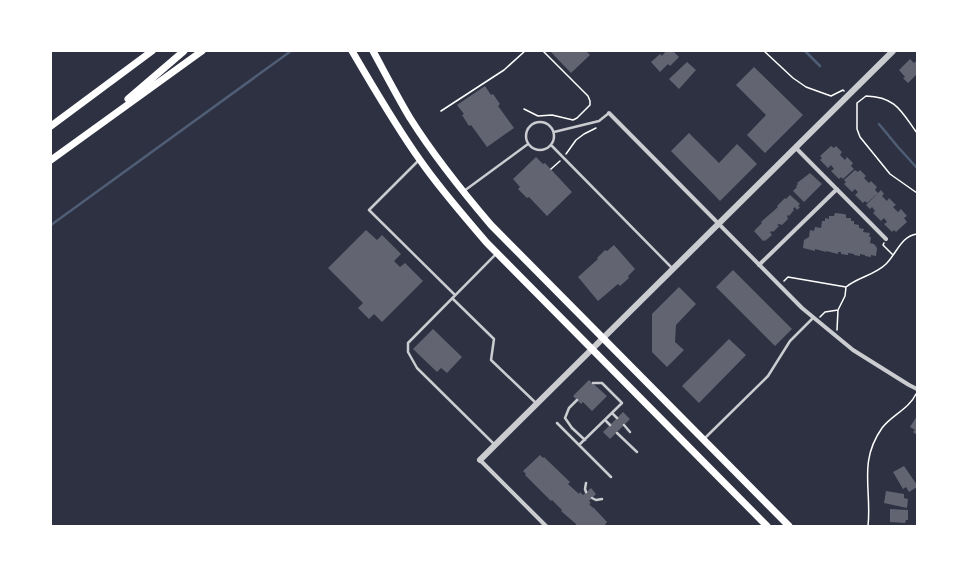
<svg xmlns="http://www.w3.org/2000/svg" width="968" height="577" viewBox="0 0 968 577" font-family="'Roboto Serif',serif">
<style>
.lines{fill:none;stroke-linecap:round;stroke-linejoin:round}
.stream{stroke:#4f5d75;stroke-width:2.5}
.building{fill:#626471}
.path{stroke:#fff;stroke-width:1.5}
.service{stroke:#caccd0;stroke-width:2.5}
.minor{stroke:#caccd0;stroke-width:4}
.tertiary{stroke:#caccd0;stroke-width:6}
.secondary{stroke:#fff;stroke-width:7}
</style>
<rect width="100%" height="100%" fill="#2d3142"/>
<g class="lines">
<!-- stream -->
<path class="stream" d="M805 51 820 66
M879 124 898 147 917 168
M51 225 291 51"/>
</g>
<!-- building -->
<path class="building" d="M550 51H586L590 55 571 73Z
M666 51H673L679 57 670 66 668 64 660 72 651 62 660 54 662 56Z
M910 59 914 63 917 60V74L908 83 903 78 905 77 899 70Z
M687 62 696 70 679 89 669 79Z
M754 67 803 115 765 153 747 135 766 115 736 85Z
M485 86 491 95 493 94 500 104 498 106 514 128 487 147 471 125 469 126 462 115 464 114 457 105Z
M689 133 719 163 737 144 757 164 720 201 671 151Z
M831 146 834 148 836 146 842 152 840 155 845 160 847 157 853 163 851 166 854 169 843 179 841 177 839 179 831 171 834 169 831 165 828 168 820 160 822 158 820 156Z
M536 157 543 164 545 163 572 192 547 216 529 197 527 198 518 189 520 187 513 179Z
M855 170 858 172 860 170 866 176 864 178 869 183 871 181 877 187 875 190 878 193 867 203 865 201 863 203 855 195 858 192 855 189 852 192 844 184 846 182 844 180Z
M810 173 822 184 804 202 793 191 797 187 796 186 798 184 797 183Z
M881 190 884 194 882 196 887 201 889 198 896 205 893 207 898 212 901 209 907 216 904 218 907 222 896 232 894 230 892 232 884 224 887 222 884 218 881 221 873 213 875 211 872 207 870 209 866 205Z
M790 195 800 204 798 206 800 207 797 210 795 207 793 209 794 210 789 216 788 215 787 216 788 219 782 225 779 224 777 225 779 226 773 232 772 231 770 232 772 235 765 241 764 240 763 241 754 231 762 223 761 222 778 207 777 206 785 198 786 199Z
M835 213 844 214 846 215V218H851V221H854V224L859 225V228L864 229 863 232 870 233 869 237H871L870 243 874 244 877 248 876 256 871 255V257L865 256V255L860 254V256L854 255V254L848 253V255L841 254V252H838V254L826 251V252L815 249V251L803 248 804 240 809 237 810 230 814 231 815 227 821 228 822 221H825V218L829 219V216H834Z
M366 230 377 240 382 235 401 254 394 261 400 267 405 263 423 281 382 322 374 314 369 319 358 308 363 303 328 268Z
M614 245 635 269 628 276 629 278 620 286 618 284 598 301 578 277 598 259 597 258 605 250 607 251Z
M733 270 792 329 775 346 716 287Z
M679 287 696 304 676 325 675 342 684 350 667 367 652 352V314Z
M433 329 462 357 447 373 441 368 437 372 413 349Z
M729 339 746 355 699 403 682 386Z
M589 380 607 396 592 411 583 402 581 404 573 396Z
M623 412 630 419 610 439 603 432Z
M917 416V435L913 432 915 430 910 427Z
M540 455 543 458 544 457 570 482 568 484 579 494 580 492 583 495 591 488 596 494 589 501 591 503 589 504 593 508V507L607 522 604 526H576V524L561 511 562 510 552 500 551 501 525 475 526 474 523 471Z
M904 466 917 485V487L909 492 906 487 903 489 893 472Z
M886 491 904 494V498L908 499 907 508 884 503Z
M890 509 908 510V520H906L905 523 890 522Z"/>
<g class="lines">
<!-- path -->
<path class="path" d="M764 51 793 78 806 87 831 96 843 90 844 91
M524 109 538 116 552 115 573 120 577 118 590 105V101L588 96 543 51
M441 111 504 70 525 51
M917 133C901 111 896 97 866 96L857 103V129L860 137 890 174 917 193
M566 154 576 140 584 134 596 128
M551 169 560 161
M884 243 883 245 893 255
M784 281 788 277 846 287
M820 317 825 312 838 310
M837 330 838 310 845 296 846 287C858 277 875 275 886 264 897 253 901 236 917 234
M868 526C872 490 858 462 882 428 892 415 909 409 916 394"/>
<!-- service -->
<path class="service" d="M526 136a14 14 0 1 1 28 0a14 14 0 1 1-28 0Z
M554 132 599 121 609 113
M551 145 673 269
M419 160 369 210 455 295
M464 191 528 144
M452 298 494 339 491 360 537 404
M577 400 569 408 565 418 572 428 585 440
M612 413 617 418
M605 420 610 425
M557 423 611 477
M624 425 630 432
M617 433 637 452
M705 438 768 376 790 341 813 318
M495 445 417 368 408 352V343L497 253
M579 445 622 403 602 383H593
M586 483 585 489 586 492
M592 498 596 500 602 499"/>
<!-- minor -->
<path class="minor" d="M609 113 802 308 853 350 909 385 917 389
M796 148 886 239
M759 265 837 189
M480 460 546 526"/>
<!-- tertiary -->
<path class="tertiary" d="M480 460 893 51"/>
<!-- secondary -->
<path class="secondary" d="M352 51C374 88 395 125 420 160 440 189 464 216 487 243L767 526
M373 51C385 73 397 96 410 118 434 156 462 191 491 225L789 526
M128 99 184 51
M51 126 152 51
M51 160 202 51"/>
</g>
<!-- border -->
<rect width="968" height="577" fill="none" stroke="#ffffff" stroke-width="104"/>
</svg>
